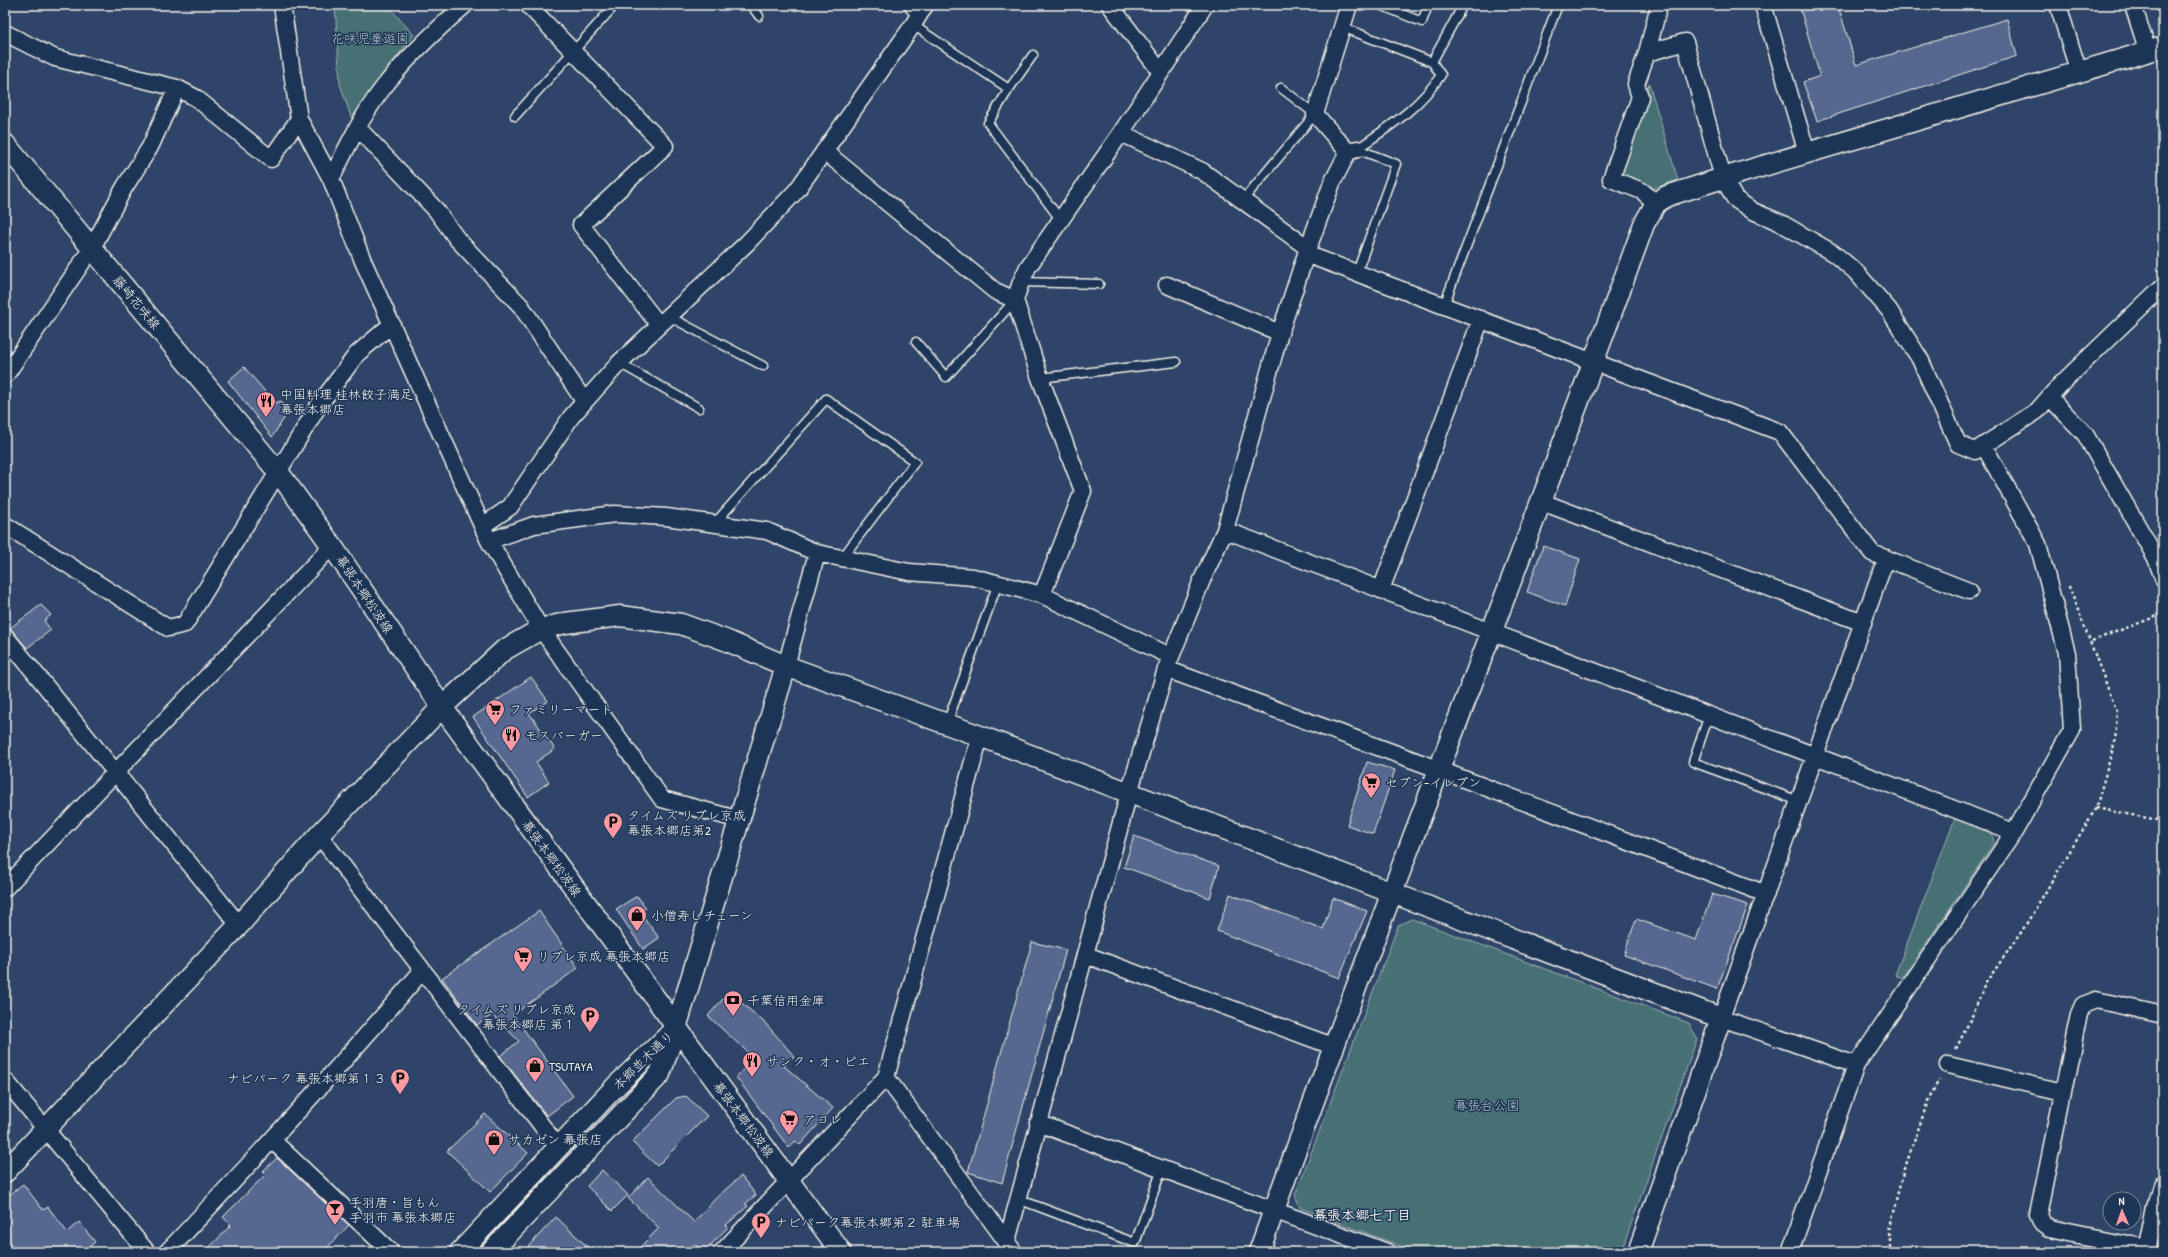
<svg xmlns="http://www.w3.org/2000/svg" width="2168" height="1257" viewBox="0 0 2168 1257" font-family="'Patrick Hand','Klee One',sans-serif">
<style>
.green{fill:#477075;stroke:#9eb0ae}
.building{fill:#56678f;stroke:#f4f1e8}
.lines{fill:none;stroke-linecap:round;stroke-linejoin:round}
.service-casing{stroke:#f4f1e8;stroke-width:11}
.minor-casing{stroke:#f4f1e8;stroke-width:19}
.tertiary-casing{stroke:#f4f1e8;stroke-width:23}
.path{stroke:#f4f1e8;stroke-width:2.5;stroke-dasharray:3 3;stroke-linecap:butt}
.service{stroke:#1d3557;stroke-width:8}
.minor{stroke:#1d3557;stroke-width:16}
.tertiary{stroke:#1d3557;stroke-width:20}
.labels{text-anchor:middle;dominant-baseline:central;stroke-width:3;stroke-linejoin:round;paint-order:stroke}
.park-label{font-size:13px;fill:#b7c4c0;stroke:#1d3557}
.street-label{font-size:13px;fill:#f4f1e8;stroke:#1d3557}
.poi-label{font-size:13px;fill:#f4f1e8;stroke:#1d3557;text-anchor:start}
.neighbourhood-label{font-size:14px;font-weight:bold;fill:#f4f1e8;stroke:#1d3557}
</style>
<rect width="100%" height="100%" fill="#2e4468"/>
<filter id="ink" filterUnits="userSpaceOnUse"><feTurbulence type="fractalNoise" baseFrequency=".025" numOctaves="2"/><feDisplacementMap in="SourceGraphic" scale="8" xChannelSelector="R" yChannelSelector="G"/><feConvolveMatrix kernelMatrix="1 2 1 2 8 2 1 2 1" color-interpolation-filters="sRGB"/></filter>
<g filter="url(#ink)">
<!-- green -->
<path class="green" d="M335 5H387L414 35 375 85 352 120 340 84Z
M1649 83 1678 180 1652 189 1622 177 1620 167Z
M1955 818 1992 832 1994 843 1902 979 1895 975Z
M1412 919 1689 1023 1697 1039 1621 1252H1417L1300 1208 1295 1195 1398 926Z"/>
<!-- building -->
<path class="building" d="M1799 5H1838L1856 65 2007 19 2017 56 1817 121 1803 82 1820 76Z
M244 367 275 403 281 401 292 413 285 417 272 437 228 381Z
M1543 546 1580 559 1565 606 1527 592Z
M41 605 51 615 44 621 51 630 27 648 10 628Z
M531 677 548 701 529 713 555 749 536 762 549 782 528 797 473 717Z
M1367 762 1395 770 1373 834 1347 825Z
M1134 836 1219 866 1210 898 1124 867Z
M1230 894 1323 929 1333 898 1367 911 1339 978 1217 931Z
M1712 894 1748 905 1717 989 1624 955 1636 919 1696 940Z
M637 896 646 908 640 912 659 938 643 949 616 909Z
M539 911 578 968 513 1015 573 1096 547 1116 500 1056 519 1041 492 1015 477 1025 442 978Z
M1032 942 1066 950 1002 1183 968 1172Z
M729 992 766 1024 794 1056 784 1066 833 1108 800 1145 795 1141 789 1148 736 1077 754 1058 708 1016Z
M686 1096 707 1116 657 1166 632 1142 676 1098Z
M485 1114 528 1153 490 1192 447 1151Z
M277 1158 349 1225 323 1252H205L231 1225 223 1217 265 1175 262 1172Z
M602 1170 628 1195 612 1211 587 1186Z
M741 1176 756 1195 745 1204 748 1206 726 1225 728 1227 704 1252 694 1244 687 1252H635L659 1228 628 1198 648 1177 694 1222 717 1197Z
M23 1184 43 1210 48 1207 67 1232 79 1222 95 1242 83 1252H5V1198Z
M556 1217 593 1252H523Z"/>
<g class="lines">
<defs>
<path id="service" d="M751 5 759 16
M907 5 917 17
M1380 5 1422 22 1428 5
M913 25 1009 89
M1342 27 1432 62 1441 75C1418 109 1390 126 1357 149
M1033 55 1009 89 988 123 1060 219
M1432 62 1463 5
M517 113 515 116 615 5
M1243 200 1315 114 1281 88
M1357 272 1396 164 1357 149
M1021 282 1099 284
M1444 305 1558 5
M670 317 763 366
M916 342 946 377 1015 300
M619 363 699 408
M1040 378 1176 362
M714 524 826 399 915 462 842 558
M1709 715 1693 762 1799 801
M947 723 998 583
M1018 1199 1135 1243 1162 1169"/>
<path id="minor" d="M282 5 299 119 331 179 363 261 489 541 541 629 662 799 740 820
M528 5 665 146 581 225 659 325
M1110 5 1160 71
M1763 5 1807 153
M2058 5 2079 73
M2133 5 2148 52
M5 33 55 58 177 88 196 98 271 159 299 119
M1647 53 1685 42 1723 178 1735 199 1753 211 1781 223 1833 253 1855 271 1889 310 1920 359 1958 444 1975 451 2037 411 2060 385 2163 286
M358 128 436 210 457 239 521 306 584 401
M1121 133 1202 171 1308 248
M824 151 995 291 1015 300
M1348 152 1315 114 1349 5
M331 179C347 148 362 115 383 88 407 57 436 30 465 5
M1656 203 1642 191 1611 179 1640 97 1636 84 1647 53 1659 5
M1306 254 1780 432 1872 553 1969 591
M1167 285 1280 333
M5 376 92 248 124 188 150 147 177 88
M2049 397 2085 434 2156 558 2163 578
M1542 502 1863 623
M5 525 168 628 185 624 319 405 357 354 392 324
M484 525 510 507 571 417 619 363 747 243 797 190 913 25 925 5
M1225 530 2014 832
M489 541 534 525 615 514 666 517 767 531 817 553 909 572 973 577 1042 595 1170 656
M1381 590 1481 319
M1042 595 1083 491 1040 378 1015 300 1021 282 1028 267 1121 133 1205 5
M5 636 239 925
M786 666 817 553
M1166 669 1440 770 1766 894
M319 835 559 1148
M5 888 332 546
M1086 955 1335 1047
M1856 1065 1721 1018 1886 558
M1948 1065 2062 1092
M886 1077 1014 1252
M5 1080 147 1252
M1038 1123 1387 1252
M273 1141 391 1252
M1007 1241 1129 793 1166 669 1202 580 1225 530 1280 333 1306 254 1332 183 1348 152 1357 149
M2147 1249 2049 1229 2042 1224 2038 1215 2079 1014 2083 1005 2096 1000 2163 1015
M167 1252C254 1160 340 1067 422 971
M722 1252 886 1077 980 736
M1790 1252 1856 1065 2014 832 2072 730 2067 653 2038 544 1984 446
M2147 1252 2156 1206 2163 1185"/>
<path id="tertiary" d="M5 144 279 473 332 546 442 707 841 1252
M5 1172 239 925 319 835 442 707 504 650 541 629 565 623 620 616 681 624 725 640 786 666 980 736 1721 1018 1638 1252
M460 1252 615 1087 673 1031
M491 1252 660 1074 676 1028 786 666
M1259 1252C1382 907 1520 568 1644 224L1656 203 1667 196 1723 178 2163 47"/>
</defs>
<!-- service casing -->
<use href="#service" class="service-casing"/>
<!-- minor casing -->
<use href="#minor" class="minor-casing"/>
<!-- tertiary casing -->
<use href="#tertiary" class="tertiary-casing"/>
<!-- path -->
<path class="path" d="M2092 641 2163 614
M2096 808 2163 821
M1956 1049 1974 1012 1985 984 2022 931 2096 808 2115 741 2117 712 2068 584
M1889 1252V1229L1906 1165 1929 1098 1939 1080"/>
<!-- service -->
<use href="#service" class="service"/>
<!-- minor -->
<use href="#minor" class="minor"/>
<!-- tertiary -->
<use href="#tertiary" class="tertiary"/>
</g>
</g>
<!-- icons -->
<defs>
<symbol id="restaurant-pin" viewBox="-11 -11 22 30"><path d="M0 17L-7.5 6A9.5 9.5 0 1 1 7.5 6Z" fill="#ff9aa2" stroke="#1d3557"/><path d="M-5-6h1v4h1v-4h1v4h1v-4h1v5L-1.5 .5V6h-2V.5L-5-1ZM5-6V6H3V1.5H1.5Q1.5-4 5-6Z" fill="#111"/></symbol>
<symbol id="supermarket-pin" viewBox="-11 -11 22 30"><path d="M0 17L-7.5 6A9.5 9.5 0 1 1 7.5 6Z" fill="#ff9aa2" stroke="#1d3557"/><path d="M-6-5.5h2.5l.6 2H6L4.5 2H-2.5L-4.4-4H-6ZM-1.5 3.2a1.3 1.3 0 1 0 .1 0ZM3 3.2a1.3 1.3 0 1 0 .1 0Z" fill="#111"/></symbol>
<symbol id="parking-pin" viewBox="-11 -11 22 30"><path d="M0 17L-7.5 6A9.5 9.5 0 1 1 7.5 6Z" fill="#ff9aa2" stroke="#1d3557"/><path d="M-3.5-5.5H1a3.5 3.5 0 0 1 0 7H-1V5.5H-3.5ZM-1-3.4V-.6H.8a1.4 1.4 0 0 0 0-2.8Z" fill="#111"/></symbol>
<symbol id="shop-pin" viewBox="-11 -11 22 30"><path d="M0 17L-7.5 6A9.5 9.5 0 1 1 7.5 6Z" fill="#ff9aa2" stroke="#1d3557"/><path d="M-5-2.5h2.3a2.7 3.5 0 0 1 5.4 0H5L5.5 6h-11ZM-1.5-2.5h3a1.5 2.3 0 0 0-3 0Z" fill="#111"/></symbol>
<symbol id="bank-pin" viewBox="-11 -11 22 30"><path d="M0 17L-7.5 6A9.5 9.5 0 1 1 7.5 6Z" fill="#ff9aa2" stroke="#1d3557"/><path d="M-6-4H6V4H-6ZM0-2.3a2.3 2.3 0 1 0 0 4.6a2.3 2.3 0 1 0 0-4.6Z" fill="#111"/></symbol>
<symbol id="bar-pin" viewBox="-11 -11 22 30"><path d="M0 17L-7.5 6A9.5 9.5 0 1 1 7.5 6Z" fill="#ff9aa2" stroke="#1d3557"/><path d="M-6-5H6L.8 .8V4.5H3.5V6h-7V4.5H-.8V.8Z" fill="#111"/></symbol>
</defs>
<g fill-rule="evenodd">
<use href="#restaurant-pin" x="255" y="390" width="22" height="30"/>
<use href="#supermarket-pin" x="484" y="698" width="22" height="30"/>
<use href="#restaurant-pin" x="500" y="724" width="22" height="30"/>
<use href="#supermarket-pin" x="1360" y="771" width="22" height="30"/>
<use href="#parking-pin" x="602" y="811" width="22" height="30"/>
<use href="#shop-pin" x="626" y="904" width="22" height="30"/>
<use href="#supermarket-pin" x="512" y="945" width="22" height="30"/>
<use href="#bank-pin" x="722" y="989" width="22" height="30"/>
<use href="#parking-pin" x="579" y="1005" width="22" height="30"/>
<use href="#restaurant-pin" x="741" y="1050" width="22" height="30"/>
<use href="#shop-pin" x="524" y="1055" width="22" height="30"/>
<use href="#parking-pin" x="389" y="1067" width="22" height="30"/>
<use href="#supermarket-pin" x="778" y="1108" width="22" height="30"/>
<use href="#shop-pin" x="483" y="1128" width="22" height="30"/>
<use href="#bar-pin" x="324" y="1198" width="22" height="30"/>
<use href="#parking-pin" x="750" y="1211" width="22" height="30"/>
</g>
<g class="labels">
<!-- park labels -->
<g class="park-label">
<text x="370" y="38">花咲児童遊園</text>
<text x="1487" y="1105">幕張台公園</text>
</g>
<!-- street labels -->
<g class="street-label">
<text transform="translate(137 302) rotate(50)">藤崎花咲線</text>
<text transform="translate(365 594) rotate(56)">幕張本郷松波線</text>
<text transform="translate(552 858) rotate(54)">幕張本郷松波線</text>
<text transform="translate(643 1060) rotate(-44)">本郷並木通り</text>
<text transform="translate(744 1119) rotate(53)">幕張本郷松波線</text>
</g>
<!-- poi labels -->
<g class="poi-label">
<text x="280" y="394">中国料理 桂林餃子満足<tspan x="280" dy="15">幕張本郷店</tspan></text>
<text x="509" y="709">ファミリーマート</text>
<text x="525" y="735">モスバーガー</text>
<text x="1385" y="782">セブン-イレブン</text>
<text x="627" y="815">タイムズ リブレ京成<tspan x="627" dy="15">幕張本郷店第2</tspan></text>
<text x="651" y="915">小僧寿しチェーン</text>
<text x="537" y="956">リブレ京成 幕張本郷店</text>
<text x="747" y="1000">千葉信用金庫</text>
<text x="576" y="1009" text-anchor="end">タイムズ リブレ京成<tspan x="576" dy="15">幕張本郷店 第１</tspan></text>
<text x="766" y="1061">サンク・オ・ピエ</text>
<text x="549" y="1066">TSUTAYA</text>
<text x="386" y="1078" text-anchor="end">ナビパーク 幕張本郷第１３</text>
<text x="803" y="1119">アコレ</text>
<text x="508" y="1139">サカゼン 幕張店</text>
<text x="349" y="1202">手羽唐・旨もん<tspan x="349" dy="15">手羽市 幕張本郷店</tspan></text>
<text x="775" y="1222">ナビパーク幕張本郷第２ 駐車場</text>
</g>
<!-- neighbourhood labels -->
<g class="neighbourhood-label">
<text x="1362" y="1214">幕張本郷七丁目</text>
</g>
</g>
<!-- margin -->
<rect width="2168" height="1257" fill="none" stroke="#1d3557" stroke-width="20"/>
<rect x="10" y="10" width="2148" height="1237" fill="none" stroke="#f4f1e8" stroke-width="1.5" filter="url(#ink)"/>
<!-- north arrow -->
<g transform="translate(2122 1211) rotate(358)"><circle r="19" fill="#1d3557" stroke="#738091"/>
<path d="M0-3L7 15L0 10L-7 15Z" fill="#ff9aa2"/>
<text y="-6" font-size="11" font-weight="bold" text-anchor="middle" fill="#f4f1e8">N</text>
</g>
</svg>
